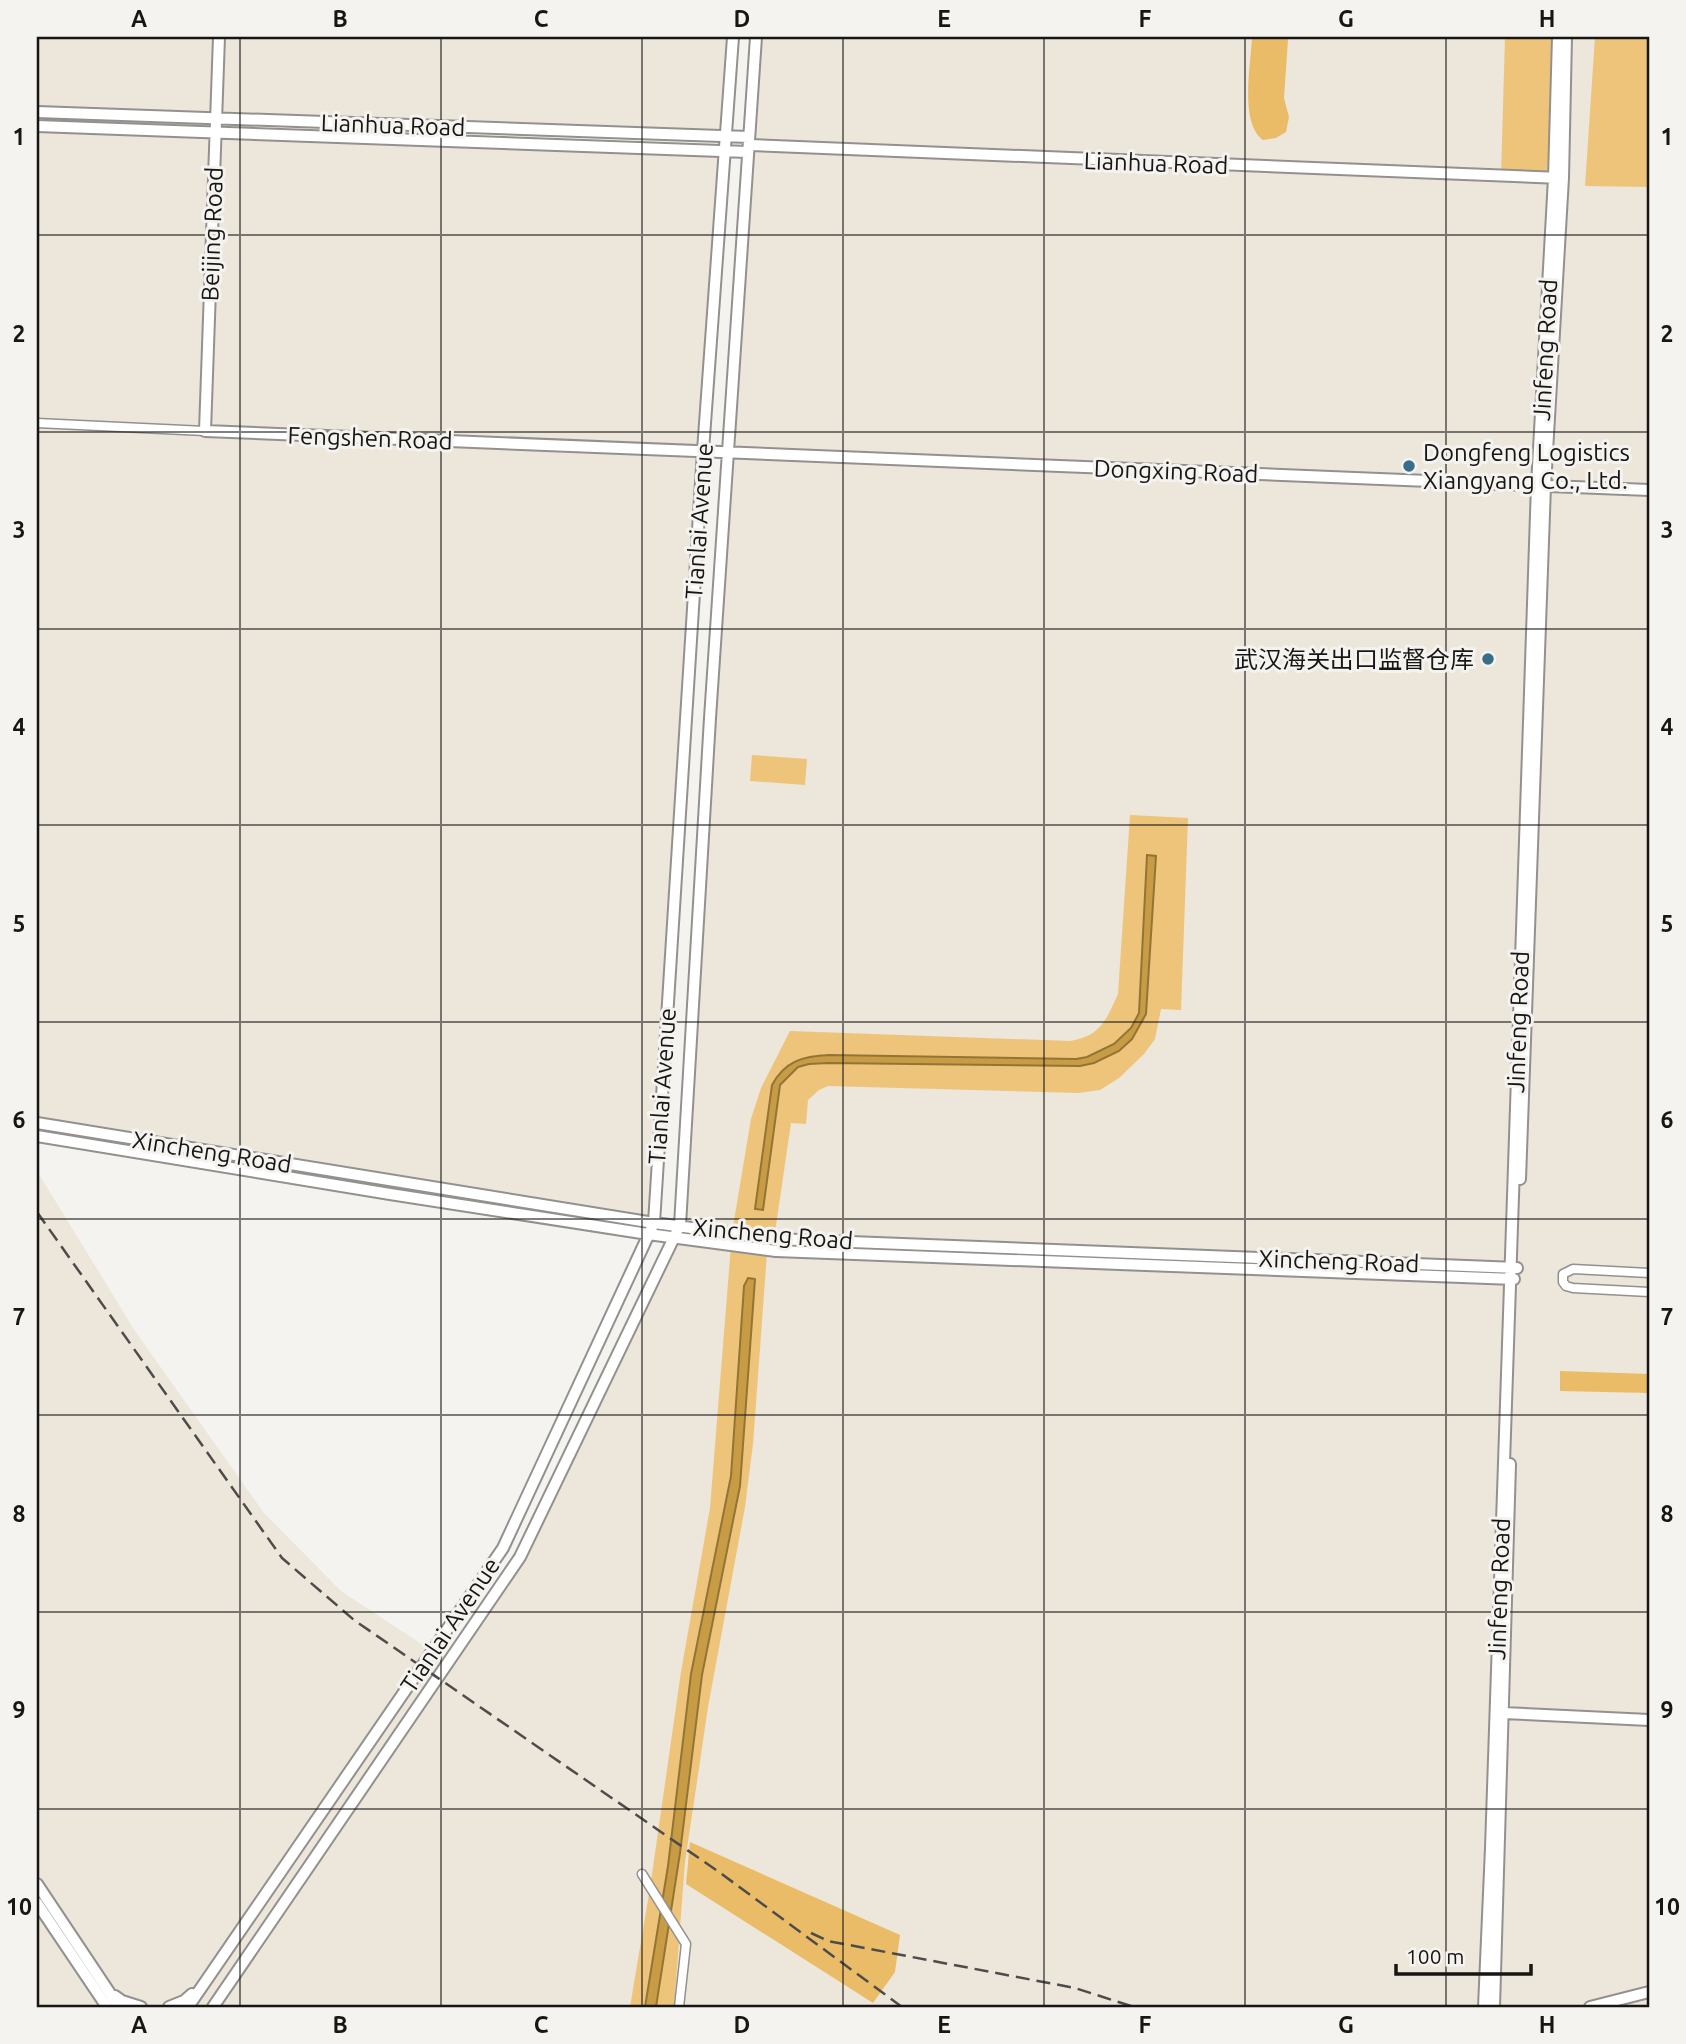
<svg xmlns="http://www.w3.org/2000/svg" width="1686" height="2044" viewBox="0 0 1686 2044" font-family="Ubuntu,'Noto Sans SC',sans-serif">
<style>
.built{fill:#ece6db;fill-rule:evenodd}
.green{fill:#edc47a}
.forest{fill:#eabc67}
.water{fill:#c89c45;stroke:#937437;stroke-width:2}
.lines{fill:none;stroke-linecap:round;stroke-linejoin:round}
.street-casing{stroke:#93918e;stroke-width:11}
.secondary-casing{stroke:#93918e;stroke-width:14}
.street{stroke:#fff;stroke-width:8}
.secondary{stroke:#fff;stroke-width:10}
.rail{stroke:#4d4c4a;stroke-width:2.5;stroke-dasharray:14 7;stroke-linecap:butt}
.grid{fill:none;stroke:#171615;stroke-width:2;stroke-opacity:0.55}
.poi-dot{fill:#396e8a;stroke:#f5f3ef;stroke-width:2.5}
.labels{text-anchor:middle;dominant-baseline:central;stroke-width:6;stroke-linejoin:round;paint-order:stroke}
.street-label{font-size:24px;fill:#171615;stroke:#f5f3ef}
.poi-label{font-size:24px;fill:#171615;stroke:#f5f3ef;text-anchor:start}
.neatline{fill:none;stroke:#171615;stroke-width:2.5}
.grid-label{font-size:23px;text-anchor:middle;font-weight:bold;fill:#171615}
</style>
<rect width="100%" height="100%" fill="#f5f3ef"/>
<!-- built -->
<path class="built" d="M37 37H733L727 136 37 112Z
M756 37H1649V2007H37V1171L135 1331 264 1513 341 1591 432 1651 451 1658 520 1557 680 1225ZM664 1794 693 1812 685 1863 680 1931Z
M37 126 726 151 654 1223 37 1123Z"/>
<!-- green -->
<path class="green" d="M1505 37H1558L1554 178 1501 176Z
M1595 37H1649V187L1585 186Z
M752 755 807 759 805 785 750 781Z
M1130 815 1188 818 1181 1010 1161 1009 1155 1039 1144 1054 1119 1078 1100 1090 1078 1093 828 1086 819 1090 808 1100 806 1124 791 1123 774 1239H768L753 1444 745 1507 708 1707 685 1863 674 2007H630L650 1888 681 1672 710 1508 732 1233 751 1119 761 1088 790 1031 1070 1041C1101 1036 1106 1020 1118 994Z"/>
<!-- forest -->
<path class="forest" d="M1252 37H1290L1288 40 1284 98 1289 117 1286 132 1276 138 1263 140C1239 122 1251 65 1252 37Z
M1560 1371 1649 1374V1393L1560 1391Z
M690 1842 900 1935 895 1972 873 2003 686 1884Z"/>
<!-- water -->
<path class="water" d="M1147 855 1156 856 1146 1014 1132 1039 1119 1051 1094 1063 1080 1066 828 1063 809 1064 798 1067 780 1085 763 1210 755 1209 772 1085C785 1061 803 1056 829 1055L1076 1059 1087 1057 1114 1044 1131 1028 1139 1013Z
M748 1278 755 1279 740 1486 702 1675 680 1853 656 2007H645L668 1866 691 1674 731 1476 744 1286Z"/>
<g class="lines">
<defs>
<path id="street" d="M37 423 205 431
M1649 1273 1573 1269 1563 1274V1282L1566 1286 1573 1288 1649 1292
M642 1874 686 1944 679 2007"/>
<path id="secondary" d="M219 37 205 431 1649 490
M37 112 749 137
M37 126 748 152
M749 145 1560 178
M37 1123 654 1223 774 1239 1517 1268
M37 1136 390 1194 648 1234 776 1251 1514 1279
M1520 1179 1545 486 1563 178 1566 37
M1503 1713 1649 1720
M37 1884 119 2007
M37 1903 107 2007
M115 1996 122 2001 141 2007
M169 2007 184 2001 192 1994
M188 2007 503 1548 654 1223 703 451 733 37
M213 2007 520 1557 680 1225 710 718 756 37
M1484 2007 1491 1848 1537 485 1554 178 1558 37
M1494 2007 1510 1464
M1590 2007 1649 1992"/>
</defs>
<!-- street casing -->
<use href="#street" class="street-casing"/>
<!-- secondary casing -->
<use href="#secondary" class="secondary-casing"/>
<!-- street -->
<use href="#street" class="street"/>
<!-- secondary -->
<use href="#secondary" class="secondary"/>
<!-- rail -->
<path class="rail" d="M37 1212 282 1558 354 1620 719 1872 902 2007
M811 1933 828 1941 1075 1988 1134 2007"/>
</g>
<!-- grid -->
<path class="grid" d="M240 37V2007M441 37V2007M642 37V2007M843 37V2007M1044 37V2007M1245 37V2007M1446 37V2007M37 235H1649M37 432H1649M37 629H1649M37 825H1649M37 1022H1649M37 1219H1649M37 1415H1649M37 1612H1649M37 1809H1649"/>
<!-- markers -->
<g class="poi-dot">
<circle cx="1409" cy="466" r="7"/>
<circle cx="1488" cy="659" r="7"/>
</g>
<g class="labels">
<!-- street labels -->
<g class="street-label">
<text transform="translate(393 125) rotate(2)">Lianhua Road</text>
<text transform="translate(1156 163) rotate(2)">Lianhua Road</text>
<text transform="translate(212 234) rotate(-88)">Beijing Road</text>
<text transform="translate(1545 350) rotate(-87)">Jinfeng Road</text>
<text transform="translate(370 438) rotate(2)">Fengshen Road</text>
<text transform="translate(1176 471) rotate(2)">Dongxing Road</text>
<text transform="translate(699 521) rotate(-86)">Tianlai Avenue</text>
<text transform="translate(1518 1022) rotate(-88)">Jinfeng Road</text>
<text transform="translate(662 1086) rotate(-86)">Tianlai Avenue</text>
<text transform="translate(212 1152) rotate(9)">Xincheng Road</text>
<text transform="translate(773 1234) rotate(5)">Xincheng Road</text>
<text transform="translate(1339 1261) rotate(2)">Xincheng Road</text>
<text transform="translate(1499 1589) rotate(-88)">Jinfeng Road</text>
<text transform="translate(450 1625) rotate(-56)">Tianlai Avenue</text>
</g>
<!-- poi labels -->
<g class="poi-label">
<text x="1423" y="452">Dongfeng Logistics<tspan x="1423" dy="28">Xiangyang Co., Ltd.</tspan></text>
<text x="1474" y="659" text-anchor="end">武汉海关出口监督仓库</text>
</g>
</g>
<!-- border -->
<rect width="1686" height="2044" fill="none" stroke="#f5f3ef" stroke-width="77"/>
<!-- scale -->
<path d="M1396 1964v10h135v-10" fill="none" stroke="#171615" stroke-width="3.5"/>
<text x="1406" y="1964" font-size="21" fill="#171615" stroke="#f5f3ef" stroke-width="5" paint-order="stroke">100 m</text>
<rect x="38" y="38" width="1610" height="1968" class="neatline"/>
<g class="grid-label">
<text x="139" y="27">A</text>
<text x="340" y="27">B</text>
<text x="541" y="27">C</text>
<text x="742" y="27">D</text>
<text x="944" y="27">E</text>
<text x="1145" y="27">F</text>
<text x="1346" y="27">G</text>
<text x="1547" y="27">H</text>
<text x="19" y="145">1</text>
<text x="1667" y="145">1</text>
<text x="19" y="342">2</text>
<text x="1667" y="342">2</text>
<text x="19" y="538">3</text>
<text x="1667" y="538">3</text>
<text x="19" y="735">4</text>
<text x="1667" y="735">4</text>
<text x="19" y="932">5</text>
<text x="1667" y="932">5</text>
<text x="19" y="1128">6</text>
<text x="1667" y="1128">6</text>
<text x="19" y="1325">7</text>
<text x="1667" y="1325">7</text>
<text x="19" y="1522">8</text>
<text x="1667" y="1522">8</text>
<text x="19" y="1718">9</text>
<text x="1667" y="1718">9</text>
<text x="19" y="1915">10</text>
<text x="1667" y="1915">10</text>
<text x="139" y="2033">A</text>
<text x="340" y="2033">B</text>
<text x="541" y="2033">C</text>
<text x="742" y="2033">D</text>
<text x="944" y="2033">E</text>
<text x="1145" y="2033">F</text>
<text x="1346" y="2033">G</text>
<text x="1547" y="2033">H</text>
</g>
</svg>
